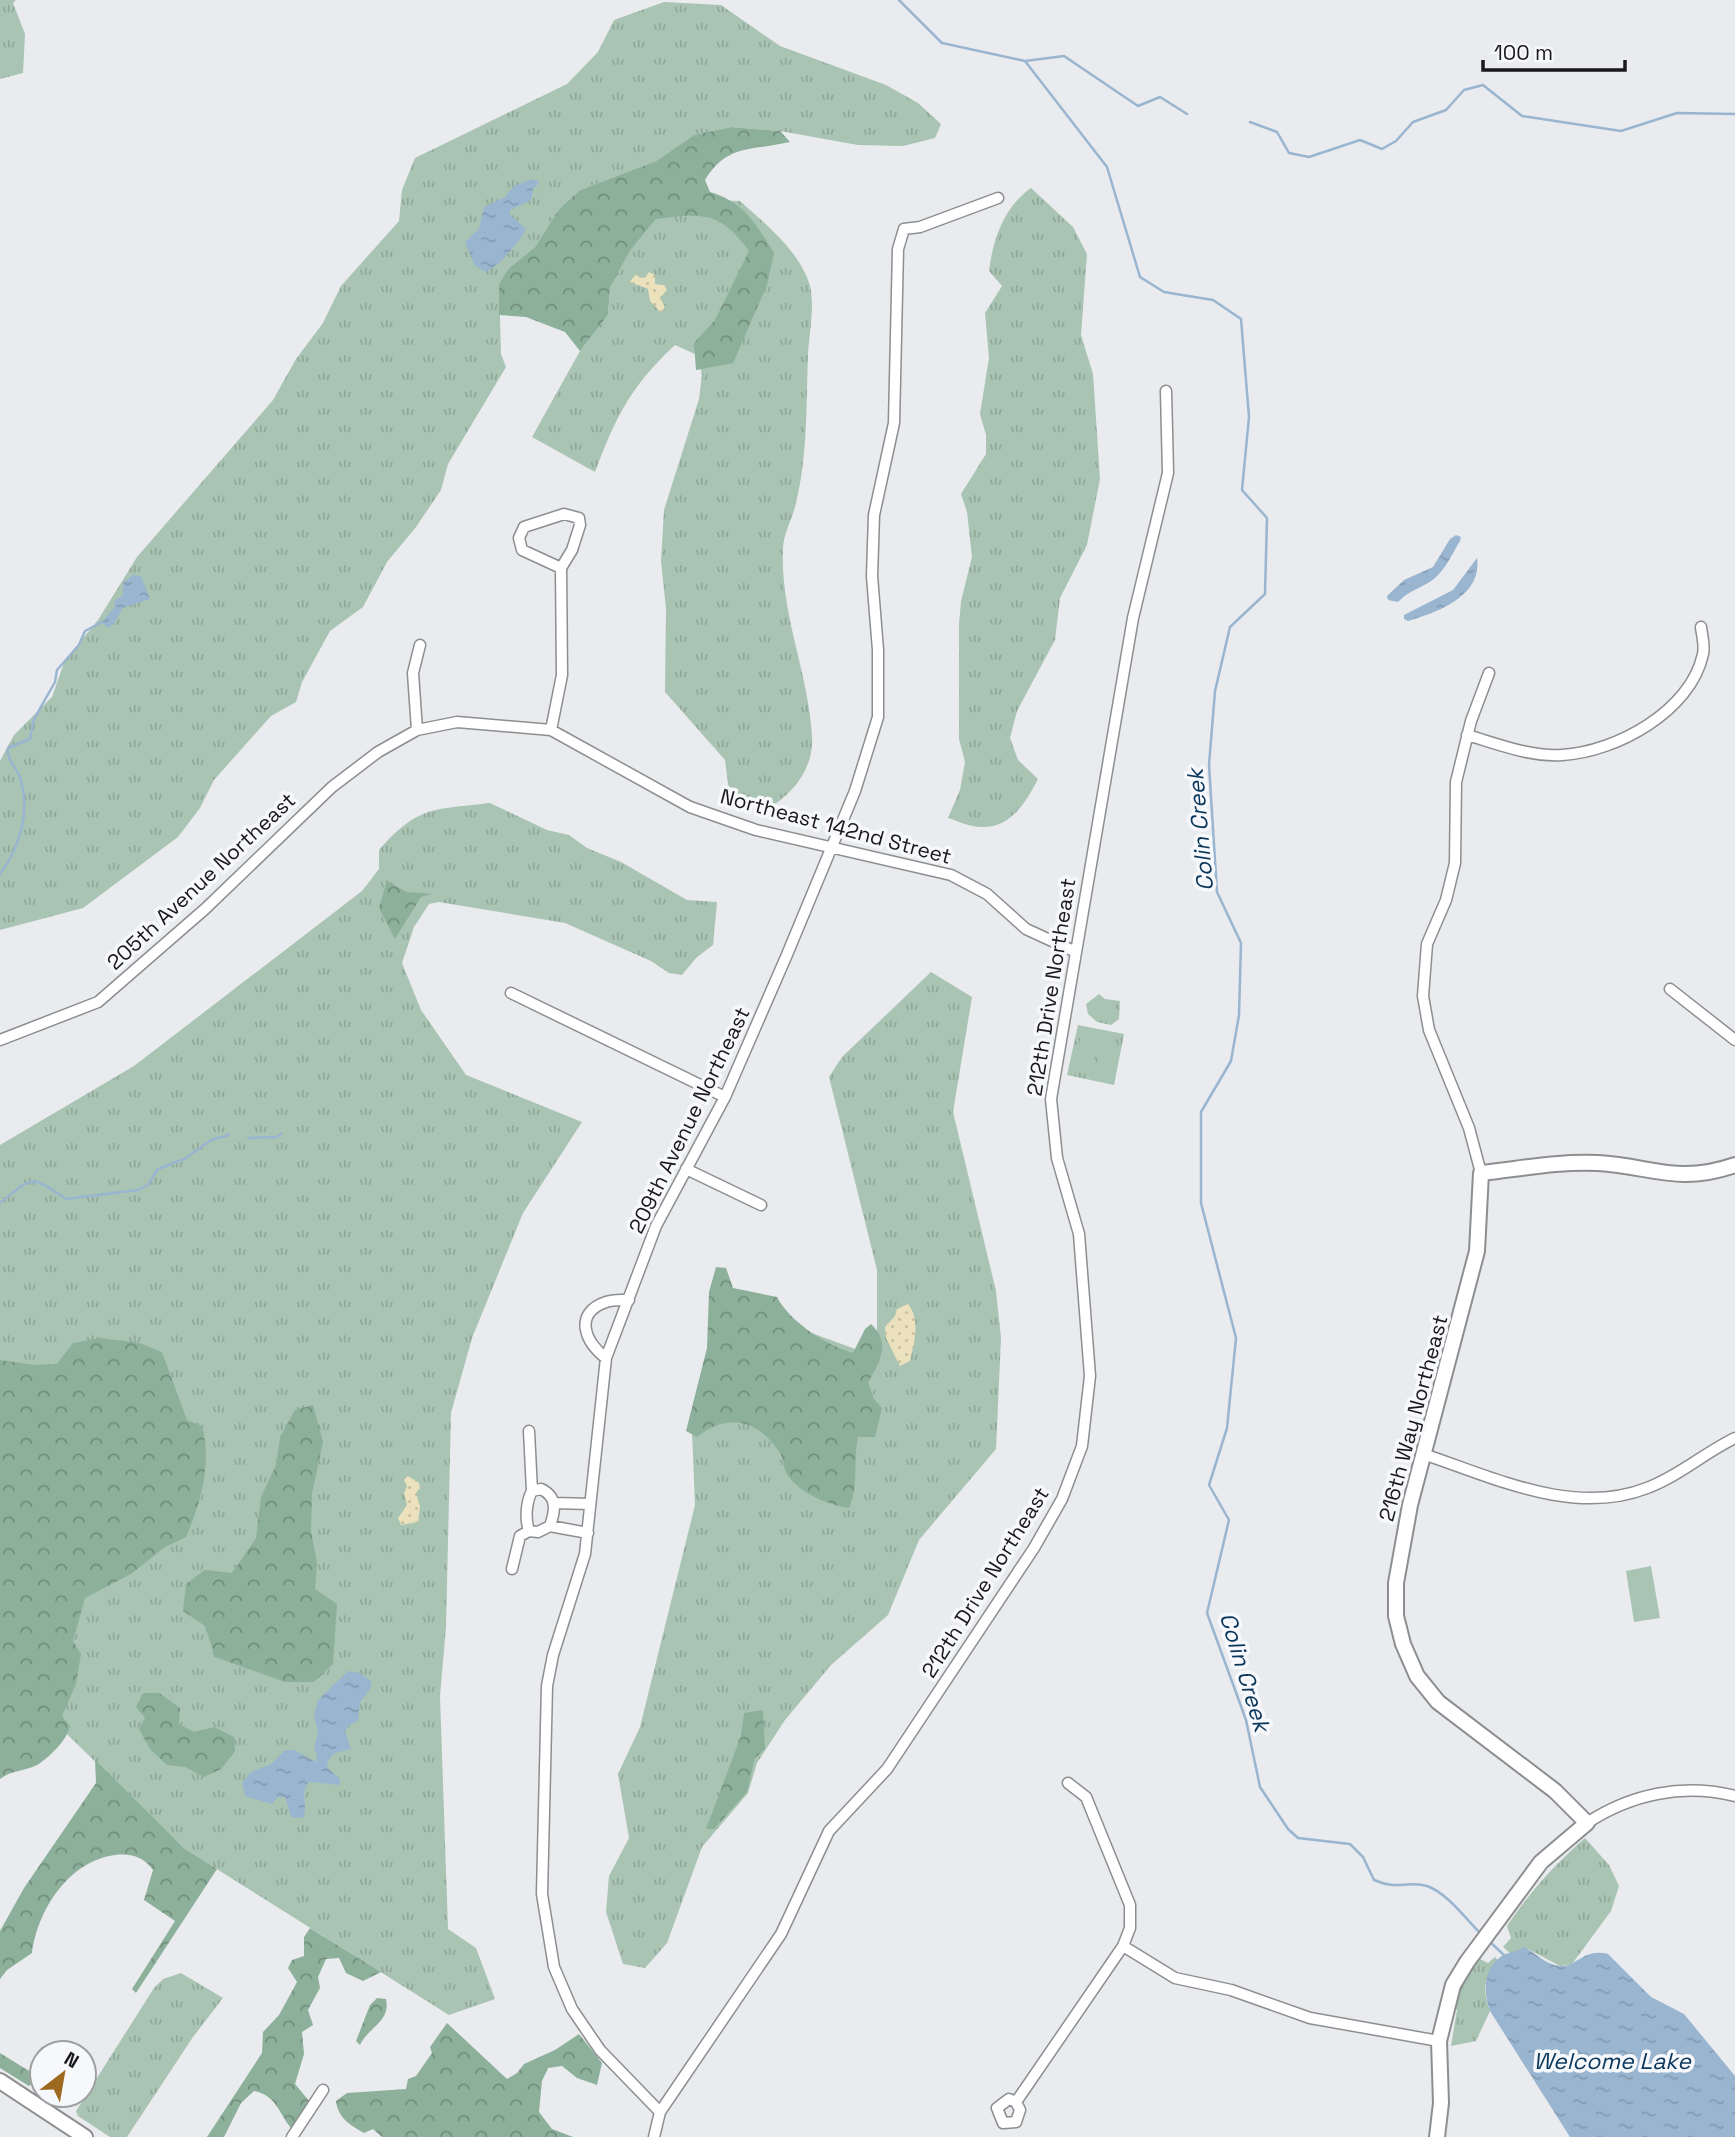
<svg xmlns="http://www.w3.org/2000/svg" width="1735" height="2137" viewBox="0 0 1735 2137" font-family="'Space Grotesk',sans-serif">
<style>
.grass{fill:url(#grass-tufts)}
.forest{fill:url(#forest-crowns)}
.sand{fill:url(#sand-dots)}
.garden{fill:#a9c4b3}
.water{fill:url(#water-ripples)}
.lines{fill:none;stroke-linecap:round;stroke-linejoin:round}
.stream{stroke:#99b5d0;stroke-width:2.5}
.street-casing{stroke:#8c8e90;stroke-width:13}
.secondary-casing{stroke:#8c8e90;stroke-width:18}
.street{stroke:#fff;stroke-width:10}
.secondary{stroke:#fff;stroke-width:14}
.labels{text-anchor:middle;dominant-baseline:central;stroke-width:7;stroke-linejoin:round;paint-order:stroke}
.street-label{font-size:21px;fill:#19191a;stroke:#f7f8fb}
.water-label{font-size:23px;font-style:italic;fill:#09365b;stroke:#f7f8fb}
</style>
<defs>
<pattern id="grass-tufts" width="24" height="20" patternUnits="userSpaceOnUse" patternTransform="scale(1.75)"><rect width="24" height="20" fill="#a9c4b3"/><path d="M3 7l-1-3M5 7V3M7 7l1-3M15 17l-1-3M17 17v-4M19 17l1-3" fill="none" stroke="#91a899"/></pattern>
<pattern id="forest-crowns" width="20" height="18" patternUnits="userSpaceOnUse" patternTransform="scale(1.75)"><rect width="20" height="18" fill="#8db09a"/><path d="M2 6a3 3 0 1 1 6 0M12 15a3 3 0 1 1 6 0" fill="none" stroke="#728e7d"/></pattern>
<pattern id="sand-dots" width="8" height="8" patternUnits="userSpaceOnUse" patternTransform="scale(1.75)"><rect width="8" height="8" fill="#ebe1bc"/><path d="M2 2h.1M6 6h.1" fill="none" stroke="#c9c0a1" stroke-width="1.8" stroke-linecap="round"/></pattern>
<pattern id="water-ripples" width="26" height="14" patternUnits="userSpaceOnUse" patternTransform="scale(1.75)"><rect width="26" height="14" fill="#99b5d0"/><path d="M2 4q2-2 4 0t4 0M15 11q2-2 4 0t4 0" fill="none" stroke="#839bb2"/></pattern>
</defs>
<rect width="100%" height="100%" fill="#e9ebee"/>
<path class="grass" d="M 0,0 L 16,0 L 13,3 L 25,34 L 23,73 L 0,79 Z
M 664,2 L 721,5 L 780,46 L 886,85 L 918,103 L 941,124 L 935,138 L 903,146 L 858,145 L 780,131 L 731,127 L 694,135 L 656,161 L 580,190 L 559,209 L 535,247 L 508,269 L 499,284 L 501,354 L 506,367 L 448,464 L 441,490 L 416,527 L 387,562 L 363,607 L 330,631 L 302,682 L 296,702 L 271,716 L 214,780 L 200,808 L 178,837 L 83,908 L 0,930 L 0,761 L 14,735 L 52,697 L 65,660 L 98,620 L 137,557 L 273,400 L 296,359 L 323,323 L 341,286 L 399,221 L 402,190 L 415,158 L 567,84 L 598,52 L 614,20 Z
M 1031,188 L 1073,227 L 1087,254 L 1081,335 L 1093,374 L 1100,479 L 1087,545 L 1060,598 L 1055,640 L 1017,711 L 1010,738 L 1018,760 L 1038,779 C 1026,802 1011,828 981,827 C 970,827 958,821 948,818 L 960,790 L 965,762 L 959,739 L 959,625 L 961,601 L 972,557 L 967,512 L 961,494 L 986,454 L 986,435 L 980,414 L 989,358 L 985,313 L 1002,286 L 989,271 C 993,239 1004,207 1031,188 Z
M 695,200 L 740,201 C 765,224 800,251 810,286 C 815,307 809,334 808,355 C 806,405 808,454 796,503 C 793,518 783,534 783,549 C 780,614 809,674 812,737 C 814,769 792,795 767,809 L 738,800 L 729,791 L 725,760 L 665,692 L 666,609 L 661,561 L 664,510 L 699,399 L 702,375 L 697,355 L 675,345 C 631,386 616,416 595,472 L 532,437 L 580,351 L 608,315 L 610,288 L 630,251 L 656,219 Z
M 490,803 L 547,830 L 569,835 L 587,848 L 621,862 L 687,900 L 717,902 L 713,945 L 696,958 L 682,975 L 669,973 L 651,961 L 565,923 L 439,902 L 429,904 L 414,927 L 402,963 L 421,1010 L 466,1075 L 582,1122 L 523,1213 L 472,1338 L 451,1413 L 446,1627 L 440,1696 L 448,1929 L 476,1948 L 495,1999 L 449,2015 L 185,1849 L 0,1669 L 0,1145 L 134,1066 L 362,891 L 379,869 L 379,850 C 419,805 433,810 490,803 Z
M 931,972 L 972,997 L 953,1112 L 996,1291 L 1001,1338 L 996,1449 L 919,1540 L 888,1615 L 831,1665 L 785,1720 L 757,1763 L 748,1793 L 702,1847 L 667,1943 L 645,1968 L 623,1964 L 606,1912 L 609,1876 L 629,1838 L 618,1774 L 640,1727 L 695,1505 L 692,1432 L 790,1325 L 877,1357 L 877,1270 L 829,1077 L 842,1057 Z
M 1099,994 L 1105,999 L 1120,1001 L 1119,1019 L 1111,1025 L 1097,1022 L 1088,1014 L 1086,1004 Z
M 1078,1025 L 1124,1034 L 1114,1085 L 1067,1075 Z
M 1585,1838 L 1609,1865 L 1619,1886 L 1611,1911 L 1572,1964 L 1560,1966 L 1528,1949 L 1511,1954 L 1503,1947 L 1511,1938 L 1507,1926 C 1530,1892 1554,1865 1585,1838 Z
M 1495,1957 L 1499,1961 C 1484,1979 1482,1988 1490,2011 L 1476,2041 L 1451,2046 L 1457,2010 L 1454,2008 L 1461,1986 L 1478,1958 L 1488,1963 Z
M 181,1973 L 223,1998 L 193,2037 L 127,2137 L 110,2137 L 78,2116 L 76,2111 L 154,1988 L 163,1979 Z"/>
<path class="forest" d="M 731,127 L 780,131 L 790,142 C 752,151 728,143 705,180 L 710,192 C 744,202 756,224 774,253 L 767,285 L 733,363 L 696,370 L 694,343 L 715,320 L 749,251 C 720,211 703,213 656,219 L 630,251 L 610,288 L 608,315 L 580,351 L 565,332 L 526,317 L 499,315 L 499,284 L 508,269 L 535,247 L 559,209 L 580,190 L 656,161 L 694,135 Z
M 387,881 L 407,892 L 433,894 L 421,897 L 395,939 L 379,908 Z
M 716,1267 L 726,1268 L 733,1288 L 777,1297 C 790,1322 826,1345 853,1353 L 865,1329 L 871,1324 C 892,1344 879,1362 868,1383 L 874,1399 L 882,1408 L 875,1437 L 858,1437 C 853,1462 859,1485 849,1508 C 828,1505 799,1493 787,1474 C 783,1468 784,1459 780,1453 C 759,1420 728,1412 697,1437 L 686,1431 L 707,1348 L 709,1292 Z
M 101,1338 L 139,1343 L 162,1352 L 187,1420 L 202,1426 C 212,1463 201,1503 186,1537 L 165,1547 L 131,1574 L 85,1598 L 73,1641 L 81,1654 L 76,1684 L 62,1716 L 70,1726 C 67,1740 50,1757 37,1765 C 25,1771 12,1770 0,1779 L 0,1360 L 35,1365 L 57,1364 L 73,1343 Z
M 313,1405 L 323,1442 L 312,1493 L 311,1531 L 317,1563 L 315,1589 L 337,1604 L 333,1664 L 314,1682 L 285,1682 L 215,1657 L 205,1626 L 183,1611 L 186,1584 L 205,1570 L 232,1573 L 256,1538 L 261,1497 L 276,1465 L 280,1437 L 295,1410 Z
M 143,1693 L 159,1693 L 180,1708 L 179,1724 L 194,1732 L 214,1727 L 234,1737 L 235,1751 L 221,1769 L 204,1777 L 185,1767 L 167,1765 L 150,1749 L 139,1729 L 145,1718 L 136,1707 Z
M 763,1710 L 765,1749 L 755,1758 L 747,1792 L 714,1829 L 706,1829 L 741,1736 L 744,1713 Z
M 95,1760 L 185,1849 L 217,1869 L 136,1993 L 132,1989 L 175,1921 L 144,1900 L 153,1870 C 144,1857 131,1853 115,1855 C 69,1861 38,1909 32,1953 L 7,1970 L 0,1979 L 0,1931 L 24,1888 L 96,1783 Z
M 310,1928 L 381,1972 L 363,1981 L 346,1973 L 339,1958 L 326,1959 L 318,1977 L 320,1988 L 308,2010 L 313,2025 L 302,2032 L 304,2054 L 295,2084 L 310,2102 L 293,2130 C 278,2114 278,2096 254,2091 L 241,2103 L 224,2137 L 207,2137 L 262,2053 L 263,2032 L 279,2015 L 297,1982 L 288,1968 L 292,1960 L 304,1956 L 304,1937 Z
M 377,1998 L 386,1999 C 391,2022 368,2027 360,2045 L 356,2041 L 370,2005 Z
M 447,2023 L 507,2079 L 517,2073 L 524,2064 L 555,2050 L 579,2034 L 602,2063 L 597,2085 L 577,2078 L 562,2066 L 548,2068 L 542,2081 L 539,2112 L 552,2129 L 573,2137 L 382,2137 L 373,2129 L 364,2133 C 350,2125 338,2118 336,2101 L 347,2093 L 406,2089 L 408,2079 L 416,2076 L 432,2053 L 430,2047 Z
M 0,2053 L 34,2074 L 34,2082 L 29,2086 L 0,2068 Z"/>
<path class="sand" d="M 649,272 L 655,275 L 655,284 L 664,285 L 667,290 L 660,298 L 665,307 L 661,313 L 650,301 L 648,289 L 630,282 L 635,275 L 645,278 Z
M 908,1304 C 921,1320 914,1343 910,1361 L 900,1366 L 886,1338 L 885,1327 L 895,1316 L 897,1309 Z
M 408,1476 L 419,1483 L 420,1488 L 416,1493 L 420,1507 L 418,1522 L 401,1525 L 398,1518 L 407,1505 L 404,1493 L 407,1486 L 404,1480 Z"/>
<path class="garden" d="M 1081,1035 L 1097,1038 L 1090,1071 L 1074,1068 Z
M 1102,1039 L 1117,1043 L 1110,1076 L 1095,1073 Z
M 1651,1566 L 1660,1618 L 1634,1622 L 1626,1571 Z"/>
<path class="water" d="M 532,179 L 540,182 L 533,189 L 531,200 L 510,210 L 510,215 L 526,229 C 518,244 501,264 486,272 L 475,266 L 465,242 L 479,229 L 484,207 L 505,197 L 514,186 Z
M 1456,535 L 1461,537 L 1460,541 C 1452,554 1447,567 1435,578 C 1423,588 1409,590 1398,602 L 1388,600 L 1387,596 L 1404,580 L 1433,567 L 1450,539 Z
M 1477,558 C 1483,596 1436,613 1408,621 L 1404,619 L 1404,615 L 1453,590 Z
M 133,575 L 141,576 L 150,599 L 123,608 L 114,624 L 108,628 L 102,622 L 114,608 L 115,600 L 123,596 L 123,583 Z
M 348,1671 L 360,1673 L 371,1681 L 371,1688 L 360,1702 L 358,1721 L 349,1725 L 345,1732 L 351,1749 C 338,1753 330,1751 327,1767 L 340,1779 L 340,1785 L 309,1782 C 299,1793 309,1806 303,1818 L 291,1817 L 285,1797 L 278,1797 L 272,1804 L 245,1796 L 242,1783 L 251,1772 L 271,1764 L 285,1750 L 294,1750 L 316,1762 L 317,1754 L 314,1749 L 318,1732 L 314,1715 L 318,1700 Z
M 1524,1947 C 1536,1953 1546,1965 1560,1966 C 1576,1968 1583,1948 1608,1954 L 1651,1997 L 1684,2014 L 1735,2076 L 1735,2137 L 1570,2137 L 1490,2011 C 1483,1991 1483,1969 1503,1955 C 1509,1952 1517,1952 1524,1947 Z"/>
<g class="lines">
<path class="stream" d="M 899,0 L 942,43 L 1025,61 L 1064,56 L 1138,106 L 1160,97 L 1187,114
M 1025,61 L 1107,167 L 1140,277 L 1164,292 L 1213,300 L 1241,319 L 1249,417 L 1242,490 L 1267,518 L 1265,594 L 1230,627 L 1215,691 L 1209,765 L 1217,892 L 1241,943 L 1239,1015 L 1231,1061 L 1201,1112 L 1201,1203 L 1236,1338 L 1227,1428 L 1209,1485 L 1229,1520 L 1207,1613 L 1246,1720 L 1260,1787 L 1288,1829 L 1298,1838 L 1350,1844 L 1363,1857 L 1374,1880 C 1399,1891 1410,1880 1427,1886 C 1447,1893 1465,1918 1480,1933
M 1250,122 L 1277,132 L 1289,153 L 1309,157 L 1360,140 L 1382,149 L 1396,141 L 1413,122 L 1446,110 L 1464,90 L 1483,85 L 1522,116 L 1621,131 L 1677,113 L 1735,114
M 0,874 C 20,847 31,811 20,778 C 17,768 6,759 8,748 L 30,739 L 34,719 L 55,682 L 57,670 L 79,645 L 85,631 L 102,622
M 249,1138 L 277,1137 L 282,1133
M 0,1203 C 33,1177 28,1173 66,1199 L 138,1190 L 148,1185 L 158,1169 L 186,1158 L 211,1140 L 229,1135
M 1488,1940 L 1506,1957"/>
<defs>
<path id="street" d="M 417,730 L 413,673 L 420,645
M 551,730 L 562,675 L 561,568 L 572,550 L 580,525 L 579,518 L 564,514 L 524,527 L 519,538 L 522,550 L 561,568
M 1467,735 C 1498,744 1530,757 1562,755 C 1616,752 1691,711 1703,654 C 1705,646 1702,636 1701,627
M 1670,989 L 1735,1040
M 511,993 L 725,1097
M 0,1040 L 98,1002 L 205,909 L 332,787 L 378,752 L 417,730 L 457,722 L 551,730 L 690,807 L 756,830 L 951,875 L 987,894 L 1026,929 L 1076,952
M 686,1169 L 761,1205
M 1481,1173 L 1469,1128 L 1429,1030 L 1423,996 L 1427,944 L 1446,900 L 1455,863 L 1456,782 L 1471,721 L 1489,673
M 606,1358 C 585,1343 573,1313 606,1302 C 613,1299 622,1300 629,1300
M 529,1431 L 532,1491
M 1423,1454 C 1493,1477 1573,1517 1647,1488 C 1679,1476 1704,1453 1735,1438
M 541,1489 C 558,1497 555,1511 550,1526 L 538,1532 L 529,1531 C 525,1519 526,1502 532,1491 Z
M 555,1503 L 590,1504
M 550,1526 L 588,1533
M 512,1569 L 520,1536 L 529,1531
M 1587,1823 C 1631,1794 1683,1783 1735,1796
M 1123,1946 L 1175,1978 L 1231,1990 L 1310,2018 L 1439,2041
M 1016,2102 L 1020,2110 L 1016,2122 L 1003,2123 L 997,2108 L 1009,2099 L 1016,2102 L 1123,1946 L 1130,1928 L 1130,1905 L 1086,1797 L 1068,1783
M 660,2112 L 600,2050 L 572,2009 L 554,1967 L 542,1894 L 547,1686 L 553,1655 L 585,1554 L 606,1358 L 656,1226 L 725,1097 L 786,957 L 855,791 L 878,717 L 878,650 L 872,576 L 874,515 L 894,423 L 898,249 L 904,229 L 920,227 L 998,198
M 292,2137 L 323,2090
M 654,2137 L 660,2112 L 781,1934 L 829,1831 L 887,1769 L 1034,1548 L 1062,1499 L 1082,1446 L 1090,1376 L 1079,1234 L 1057,1158 L 1051,1099 L 1133,618 L 1168,473 L 1166,391"/>
<path id="secondary" d="M 0,2081 L 85,2137
M 1437,2137 L 1441,2103 L 1439,2041 L 1453,1985 L 1467,1962 L 1541,1862 L 1587,1823 L 1555,1791 L 1438,1702 L 1417,1676 L 1403,1644 L 1396,1616 L 1396,1583 L 1410,1505 L 1477,1251 L 1481,1173 C 1519,1169 1559,1161 1598,1163 C 1652,1166 1677,1185 1735,1165"/>
</defs>
<use href="#street" class="street-casing"/>
<use href="#secondary" class="secondary-casing"/>
<use href="#street" class="street"/>
<use href="#secondary" class="secondary"/>
</g>
<g class="labels">
<g class="street-label">
<text transform="translate(836 826) rotate(15)">Northeast 142nd Street</text>
<text transform="translate(201 881) rotate(-43)">205th Avenue Northeast</text>
<text transform="translate(1051 987) rotate(-81)">212th Drive Northeast</text>
<text transform="translate(689 1120) rotate(-64)">209th Avenue Northeast</text>
<text transform="translate(1413 1418) rotate(-75)">216th Way Northeast</text>
<text transform="translate(985 1582) rotate(-58)">212th Drive Northeast</text>
</g>
<g class="water-label">
<text transform="translate(1200 830) rotate(-95)">Colin Creek</text>
<text transform="translate(1245 1672) rotate(73)">Colin Creek</text>
<text x="1612" y="2061">Welcome Lake</text>
</g>
</g>
<g transform="translate(63 2074) rotate(31)"><circle r="33" fill="#f7f8fb" stroke="#9e9fa1" stroke-width="2"/>
<path d="M0-5L12 26L0 18L-12 26Z" fill="#9d6920"/>
<text y="-10" font-size="19" font-weight="bold" text-anchor="middle" fill="#19191a">N</text>
</g>
<path d="M1483 60v10h142v-10" fill="none" stroke="#19191a" stroke-width="3.5"/>
<text x="1494" y="60" font-size="21" fill="#19191a" stroke="#f7f8fb" stroke-width="5" paint-order="stroke">100 m</text>
</svg>
